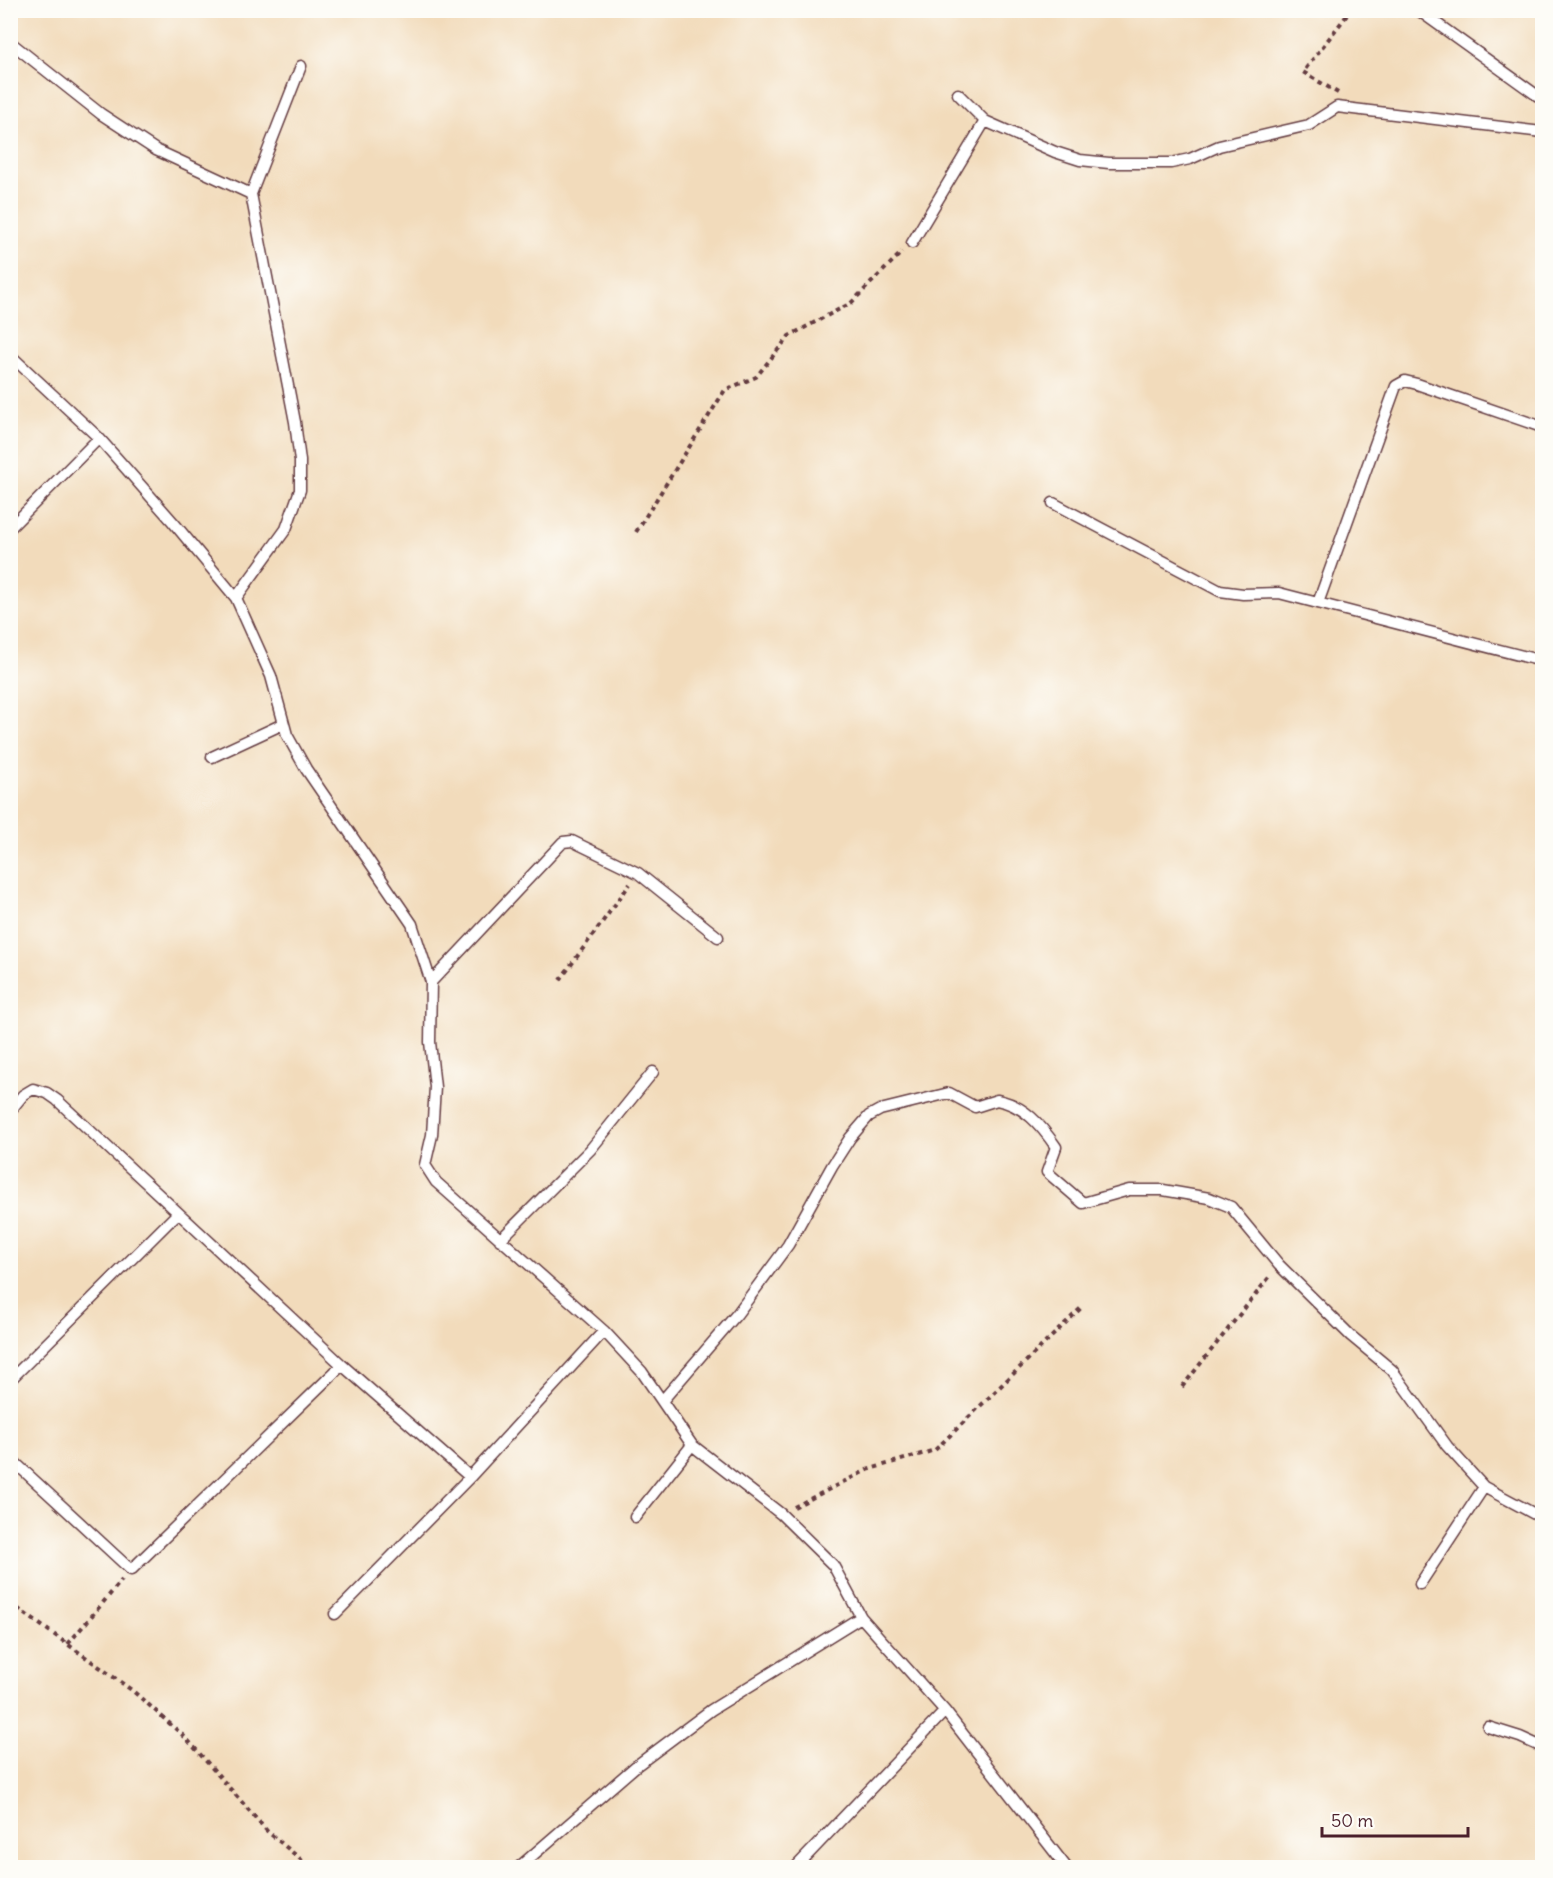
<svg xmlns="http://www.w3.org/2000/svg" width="1553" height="1878" viewBox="0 0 1553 1878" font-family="Delius,sans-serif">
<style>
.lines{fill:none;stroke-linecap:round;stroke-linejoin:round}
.service-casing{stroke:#633b41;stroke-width:13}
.path{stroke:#633b41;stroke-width:4;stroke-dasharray:4.5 4.5;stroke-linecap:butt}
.service{stroke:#fff;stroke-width:10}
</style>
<rect width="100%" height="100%" fill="#fdfcf7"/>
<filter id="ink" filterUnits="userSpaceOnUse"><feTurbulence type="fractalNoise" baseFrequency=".0167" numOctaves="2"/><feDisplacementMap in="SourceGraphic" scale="12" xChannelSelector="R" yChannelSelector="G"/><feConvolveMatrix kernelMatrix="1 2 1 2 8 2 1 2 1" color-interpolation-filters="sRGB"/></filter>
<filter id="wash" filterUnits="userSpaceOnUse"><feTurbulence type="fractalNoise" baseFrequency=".008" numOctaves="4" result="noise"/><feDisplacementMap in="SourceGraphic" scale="24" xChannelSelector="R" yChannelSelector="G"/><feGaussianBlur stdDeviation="1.35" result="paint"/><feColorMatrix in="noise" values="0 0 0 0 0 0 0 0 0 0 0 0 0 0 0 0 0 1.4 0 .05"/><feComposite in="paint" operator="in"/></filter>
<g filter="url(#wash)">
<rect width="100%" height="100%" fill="#f2dbbb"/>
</g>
<g filter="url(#ink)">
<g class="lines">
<defs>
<path id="service" d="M 1418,10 L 1542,99
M 10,42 L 101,114 L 156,150 L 251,194
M 958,94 L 985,121 L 1055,152 L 1080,160 L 1109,163 L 1171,163 L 1190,159 L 1219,146 L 1309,125 L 1337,107 L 1542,132
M 912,243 L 985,121
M 10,355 L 99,438 L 173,522 L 236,598 L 271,676 L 287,735 L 306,769 L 412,924 L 431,982 L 430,1042 L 435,1087 L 432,1135 L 425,1165 L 436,1182 L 604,1331 L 642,1372 L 692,1445 L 781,1514 L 833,1565 L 861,1617 L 945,1711 L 1067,1868
M 1053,503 L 1220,591 L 1243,594 L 1279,593 L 1542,661
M 10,528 L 99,438
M 236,598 L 286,529 L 300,490 L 300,461 L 295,422 L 251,194 L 301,66
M 1318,603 L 1396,386 L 1405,381 L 1417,384 L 1542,427
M 212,757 L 283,724
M 431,982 L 563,842 L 572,841 L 638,873 L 718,937
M 10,1111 L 23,1095 L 33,1089 L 47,1093 L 57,1100 L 342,1365 L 470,1477
M 500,1240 L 590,1150 L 653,1072
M 10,1380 L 178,1213
M 662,1401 L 737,1314 L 788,1245 L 832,1166 L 850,1138 L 869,1116 L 880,1110 L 949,1093 L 975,1107 L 997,1100 C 1024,1105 1041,1125 1056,1147 L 1047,1172 L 1083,1203 L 1129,1190 L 1163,1190 L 1209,1198 L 1231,1207 L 1279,1265 L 1351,1336 L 1392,1370 L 1447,1446 L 1484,1487 L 1542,1518
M 10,1458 L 131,1570 L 342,1365
M 635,1517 L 692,1445
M 1420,1584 L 1484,1487
M 335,1614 L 470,1477 L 604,1331
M 1488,1727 L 1520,1737 L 1542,1747
M 518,1868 L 636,1766 L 711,1710 L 861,1617
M 795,1868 L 945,1711"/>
</defs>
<use href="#service" class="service-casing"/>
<path class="path" d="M 1338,93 L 1303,72 L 1351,10
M 636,532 L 725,390 L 756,377 L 789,336 L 851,303 L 902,252
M 560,980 L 630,884
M 1182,1387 L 1271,1275
M 794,1507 L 867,1470 L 935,1450 L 1083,1306
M 10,1603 L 133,1691 L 186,1738 L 267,1831 L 311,1868
M 68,1644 L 122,1580"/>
<use href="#service" class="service"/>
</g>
</g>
<rect width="1553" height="1878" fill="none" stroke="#fdfcf7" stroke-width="36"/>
<path d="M1322 1827v9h146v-9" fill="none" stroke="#4a1f2b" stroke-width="3"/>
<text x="1331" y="1827" font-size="18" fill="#4a1f2b" stroke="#fdfcf7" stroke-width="4.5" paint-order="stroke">50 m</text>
</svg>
